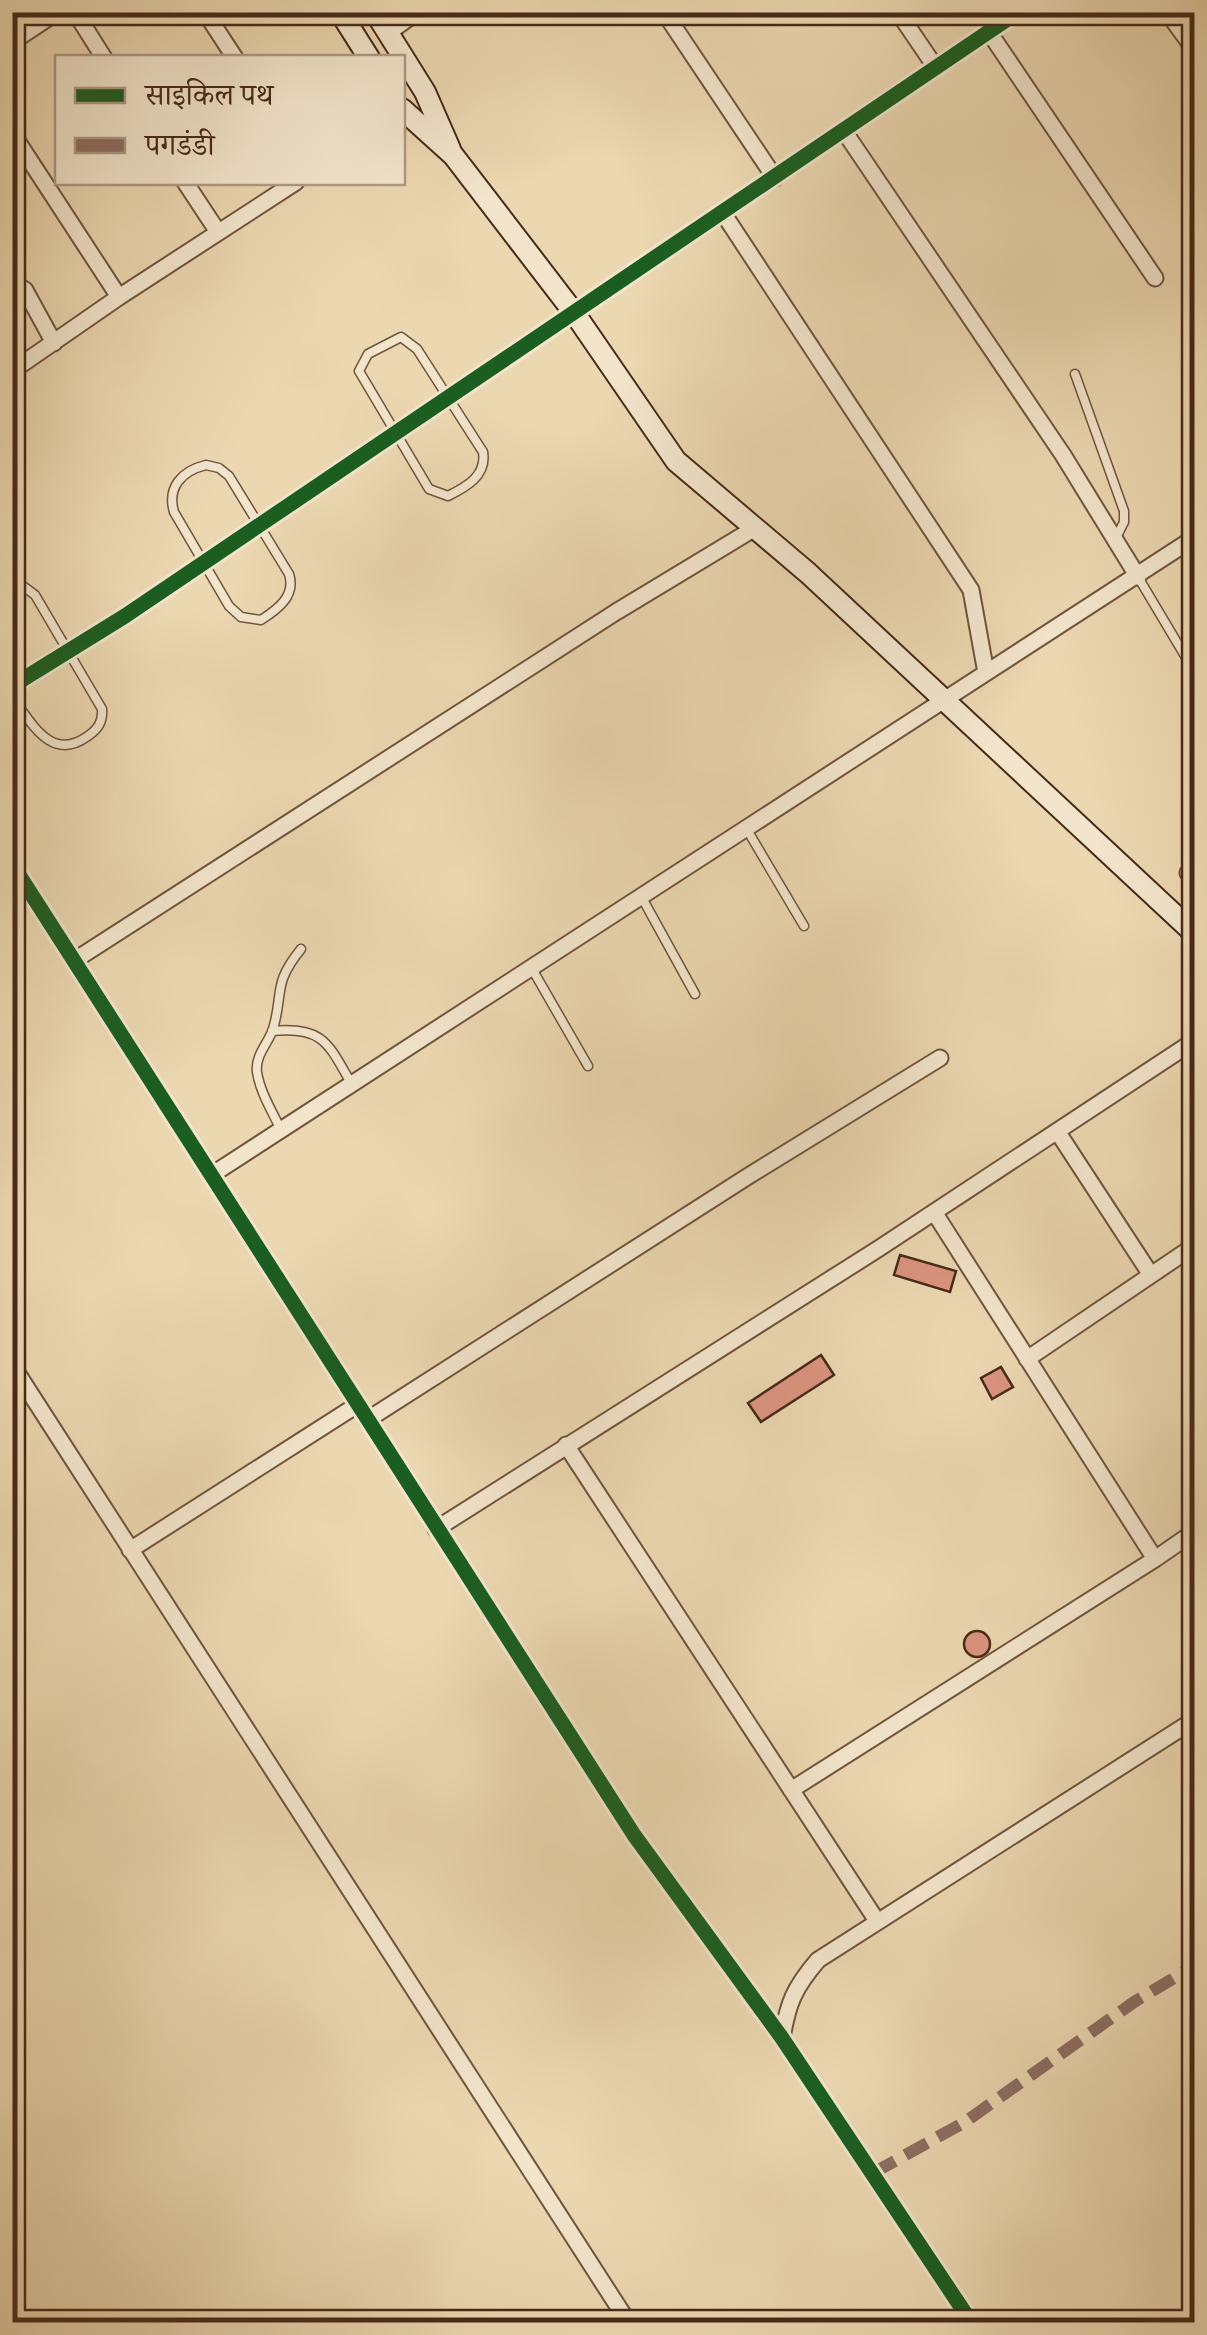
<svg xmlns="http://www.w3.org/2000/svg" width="1207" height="2335" viewBox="0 0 1207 2335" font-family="'IM FELL Great Primer','Noto Serif Devanagari',serif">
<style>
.building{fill:#dc947f;stroke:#472a17;stroke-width:2.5}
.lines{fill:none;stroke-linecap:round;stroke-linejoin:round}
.service-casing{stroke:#70553d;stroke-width:11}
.minor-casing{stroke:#70553d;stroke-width:19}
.secondary-casing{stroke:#472a17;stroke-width:24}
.service{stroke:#f2e5cc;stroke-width:8}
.minor{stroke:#f2e5cc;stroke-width:15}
.secondary{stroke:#f2e5cc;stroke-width:20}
.quiet{stroke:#8d6e63;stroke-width:12;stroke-dasharray:25 12;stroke-linecap:butt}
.cycleway-casing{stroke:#f2e5cc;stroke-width:21}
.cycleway{stroke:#1b5e20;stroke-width:15}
</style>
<rect width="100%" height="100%" fill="#ebd7b0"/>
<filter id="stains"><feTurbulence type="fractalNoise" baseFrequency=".002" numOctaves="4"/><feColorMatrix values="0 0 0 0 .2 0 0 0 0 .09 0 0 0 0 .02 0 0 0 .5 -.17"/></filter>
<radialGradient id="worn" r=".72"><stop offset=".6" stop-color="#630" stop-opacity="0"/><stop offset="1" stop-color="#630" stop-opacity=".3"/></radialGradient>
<path class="building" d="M 900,1255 L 956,1271 L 950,1292 L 894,1275 Z
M 821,1355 L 834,1375 L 761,1422 L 748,1403 Z
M 1001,1367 L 1013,1387 L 992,1399 L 981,1378 Z
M964 1644a13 13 0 1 1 26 0a13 13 0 1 1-26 0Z"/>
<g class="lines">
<defs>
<path id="service" d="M 401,337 L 417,349 L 483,452 C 487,476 466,487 448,496 L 429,489 L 359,371 L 368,354 Z
M 1075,374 L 1124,511 L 1124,522 L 1115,540
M 206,465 L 219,468 L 229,476 L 289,574 C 296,596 278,609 261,620 L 241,617 L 229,606 L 174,512 C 167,488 181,471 206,465 Z
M 1138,577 L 1194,671
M 12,578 L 35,595 L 102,709 C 103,722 98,729 88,736 C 51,763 32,723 12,697
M 746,828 L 804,926
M 641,896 L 695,994
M 531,967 L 588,1066
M 272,1031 C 323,1026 328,1043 351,1083
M 281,1130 C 272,1111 260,1092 257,1072 C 255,1055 268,1044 273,1029 C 284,992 272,985 301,949"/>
<path id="minor" d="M 75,12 L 104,58
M 205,12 L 235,58
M 664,12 L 775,178
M 898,12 L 936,68
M 1167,12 L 1194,49
M 989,32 L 1155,278
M 388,33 L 417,12
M 12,42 L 57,12
M 844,131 L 1063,455 L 1138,577
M 12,133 L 119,297
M 185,182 L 218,232
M 723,213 L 971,590 L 986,673
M 12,282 L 25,290 L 54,343
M 12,371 L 119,297 L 296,182
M 12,686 L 125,616 L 1018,12
M 12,864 L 634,1835 L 782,2038 L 971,2322
M 1188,873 L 1194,869
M 75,960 L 616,612 L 755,528
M 1057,1131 L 1151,1275
M 213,1174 L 1194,538
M 1027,1359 L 1194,1246
M 12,1365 L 628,2322
M 367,1420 L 750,1175 L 940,1058
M 566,1445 L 877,1921
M 436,1529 L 878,1249 L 1194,1041
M 130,1550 L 357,1405
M 1155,1559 L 1194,1532
M 791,1790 L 1155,1559 L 934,1212
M 782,2038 C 788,2003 794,1988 818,1960 L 1194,1720
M 1186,2322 L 1194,2317"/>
<path id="secondary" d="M 340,12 L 369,58
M 375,12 L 425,92 L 450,149
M 402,109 L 453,155 L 575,314 L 676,461 L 808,573 L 1194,933"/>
</defs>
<use href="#service" class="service-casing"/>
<use href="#minor" class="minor-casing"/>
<use href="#secondary" class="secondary-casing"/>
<use href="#service" class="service"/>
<use href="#minor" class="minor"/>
<use href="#secondary" class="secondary"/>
<path class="quiet" d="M 873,2173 L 965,2122 L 1134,2002 L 1194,1966"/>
<defs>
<path id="cycleway" d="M 12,686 L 125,616 L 1018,12
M 12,864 L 634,1835 L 782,2038 L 971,2322"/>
</defs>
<use href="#cycleway" class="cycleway-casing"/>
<use href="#cycleway" class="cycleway"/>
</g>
<rect width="1207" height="2335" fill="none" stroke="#ebd7b0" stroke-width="50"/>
<rect x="15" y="15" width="1177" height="2305" fill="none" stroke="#472a17" stroke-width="5"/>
<rect x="25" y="25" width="1157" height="2285" fill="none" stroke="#472a17" stroke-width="2.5"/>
<rect x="55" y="55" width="350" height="130" fill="#f2e5cc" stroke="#ae9a84" stroke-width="2.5"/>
<rect x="75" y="88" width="50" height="15" fill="#1b5e20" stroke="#ae9a84" stroke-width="2.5"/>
<text x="145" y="105" font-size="30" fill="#472a17">साइकिल पथ</text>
<rect x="75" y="138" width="50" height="15" fill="#8d6e63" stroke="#ae9a84" stroke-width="2.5"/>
<text x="145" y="155" font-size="30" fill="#472a17">पगडंडी</text>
<rect width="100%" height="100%" filter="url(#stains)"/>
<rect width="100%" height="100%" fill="url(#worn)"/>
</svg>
